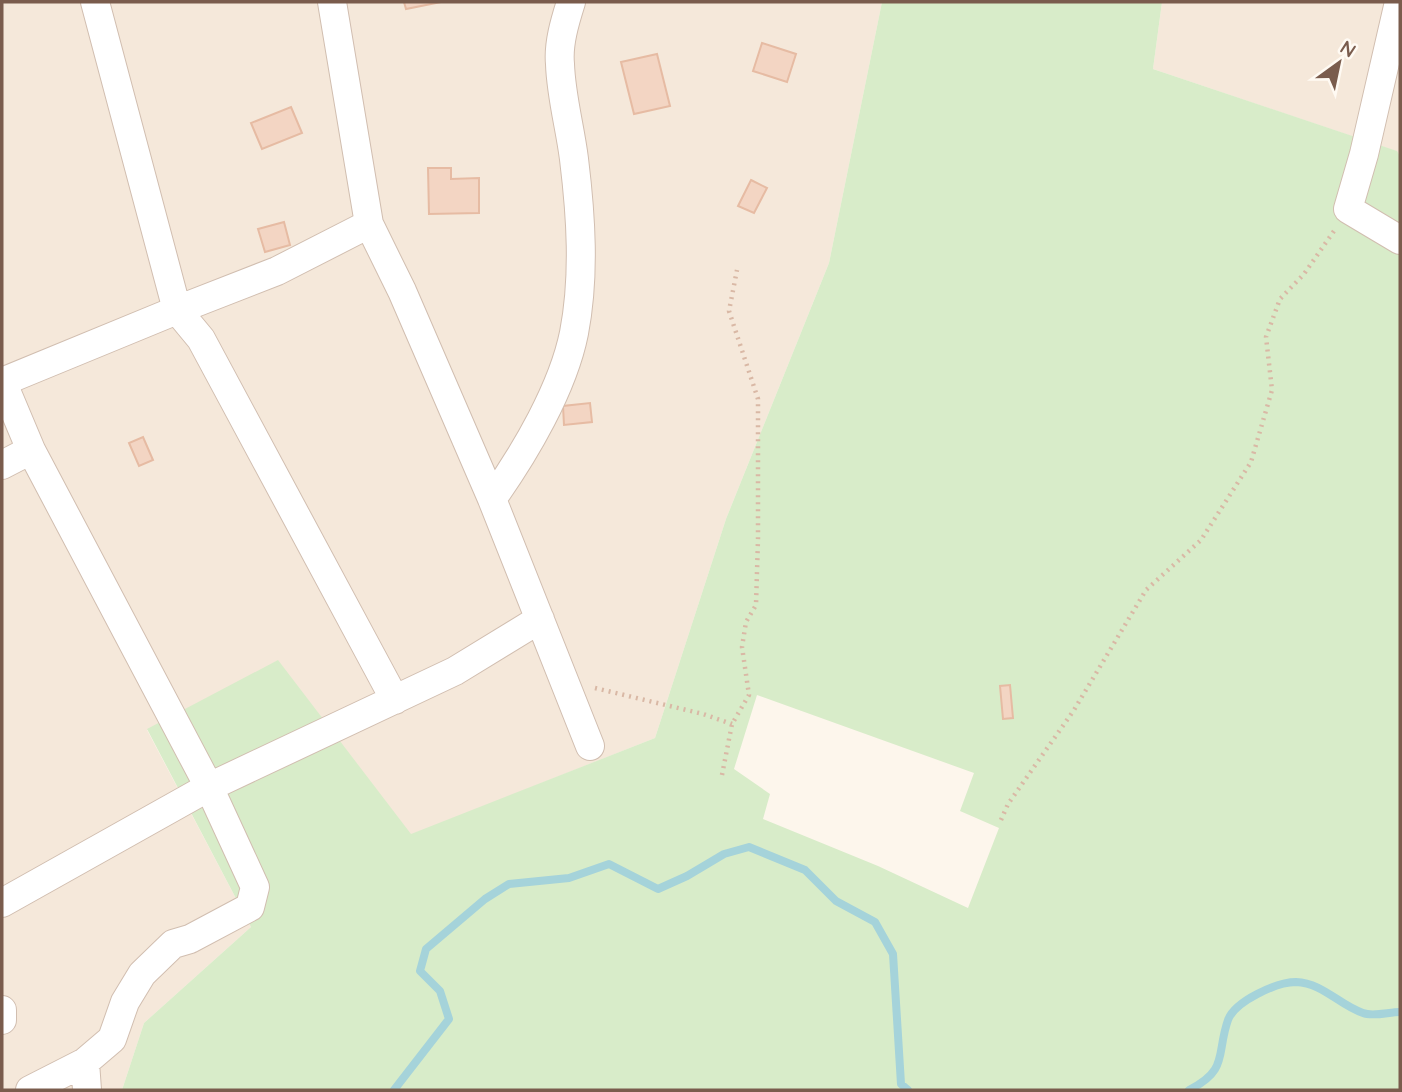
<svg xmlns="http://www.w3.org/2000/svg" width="1402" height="1092" viewBox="0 0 1402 1092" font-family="Quicksand,sans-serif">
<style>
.residential{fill:#f5e8da}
.green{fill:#d8ecc9;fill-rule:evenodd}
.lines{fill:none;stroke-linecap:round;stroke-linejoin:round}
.stream{stroke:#a5d3da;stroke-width:8}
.building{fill:#f3d5c3;stroke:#e6bba3;stroke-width:2}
.street-casing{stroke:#d1beb0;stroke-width:30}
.path{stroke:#d9b8a5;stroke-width:4.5;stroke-dasharray:2 5;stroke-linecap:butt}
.street{stroke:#fff;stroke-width:28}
</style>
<rect width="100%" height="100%" fill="#fdf6ec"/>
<path class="residential" d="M 2,2 L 882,2 L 829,263 L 726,519 L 655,738 L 411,835 L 278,661 L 147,730 L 251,927 L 144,1023 L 122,1090 L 2,1090 Z
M 1162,2 L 1400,2 L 1400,156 L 1396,151 L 1153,69 Z"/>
<path class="green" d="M 882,2 L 1162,2 L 1153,69 L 1397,151 L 1400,156 L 1400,1090 L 122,1090 L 144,1023 L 251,927 L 147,729 L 278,660 L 411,834 L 655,738 L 726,519 L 829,263 ZM 757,695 L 974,773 L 960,811 L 999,828 L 968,908 L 878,866 L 763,819 L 770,794 L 734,769 Z"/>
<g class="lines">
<path class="stream" d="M 394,1090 L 449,1019 L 440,991 L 420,971 L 426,949 L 485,899 L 509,884 L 569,878 L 609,864 L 658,889 L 687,876 L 724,854 L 749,847 L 805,870 L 836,901 L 875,922 L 893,954 L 901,1084 L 908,1090
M 1189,1090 C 1229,1070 1216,1054 1228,1020 C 1235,1001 1277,982 1296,982 C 1323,983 1339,1005 1363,1013 C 1373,1017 1389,1012 1400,1012"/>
</g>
<path class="building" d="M 404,2 L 441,2 L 406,9 Z
M 762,43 L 796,54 L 787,82 L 753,71 Z
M 657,54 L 670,106 L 634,114 L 621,62 Z
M 291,107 L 302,133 L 262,149 L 251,123 Z
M 428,168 L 451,168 L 451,179 L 479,178 L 479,213 L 429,214 Z
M 751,180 L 767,188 L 754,213 L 738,206 Z
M 284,222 L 290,245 L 265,252 L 258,229 Z
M 590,403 L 592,422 L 564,425 L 563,406 Z
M 143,437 L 153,460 L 139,466 L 129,443 Z
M 1010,685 L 1013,718 L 1003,719 L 1000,686 Z"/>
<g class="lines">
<defs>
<path id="street" d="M 95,2 L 177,310 L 201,339 L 395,700
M 332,2 L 369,224 L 402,291 L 492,499 L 590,746
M 1399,2 L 1364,154 L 1348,209 L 1400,240
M 2,381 L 31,450 L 209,787 L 255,887 L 250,907 L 190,939 L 173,944 L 142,974 L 125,1002 L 112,1039 L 85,1062 L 87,1090
M 2,382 L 177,310 L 277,271 L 369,224
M 2,465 L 31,450
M 492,499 C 525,453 563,388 574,333 C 585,276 581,216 574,159 C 570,127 561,96 560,64 C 558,44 565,21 571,2
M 2,903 L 209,787 L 455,671 L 540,619
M 2,1010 L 2,1020
M 30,1090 L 85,1062"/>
</defs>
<use href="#street" class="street-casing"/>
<path class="path" d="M 595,688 L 703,714 L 732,724
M 722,775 L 732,724 L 749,695 L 742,647 L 746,622 L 756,605 L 758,539 L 758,399 L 729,311 L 737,270
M 1001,820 L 1008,804 L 1074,710 L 1146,590 L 1201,540 L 1251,462 L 1272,390 L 1266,337 L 1280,299 L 1304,274 L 1334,231"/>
<use href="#street" class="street"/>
</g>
<rect width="1402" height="1092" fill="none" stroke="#7a5c4d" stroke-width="7"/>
<g transform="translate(1339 63) rotate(33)" stroke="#fffaf3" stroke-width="5" paint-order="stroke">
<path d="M0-5L12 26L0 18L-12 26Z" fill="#7a5c4d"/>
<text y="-10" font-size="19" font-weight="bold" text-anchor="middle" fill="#7a5c4d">N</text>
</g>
</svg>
